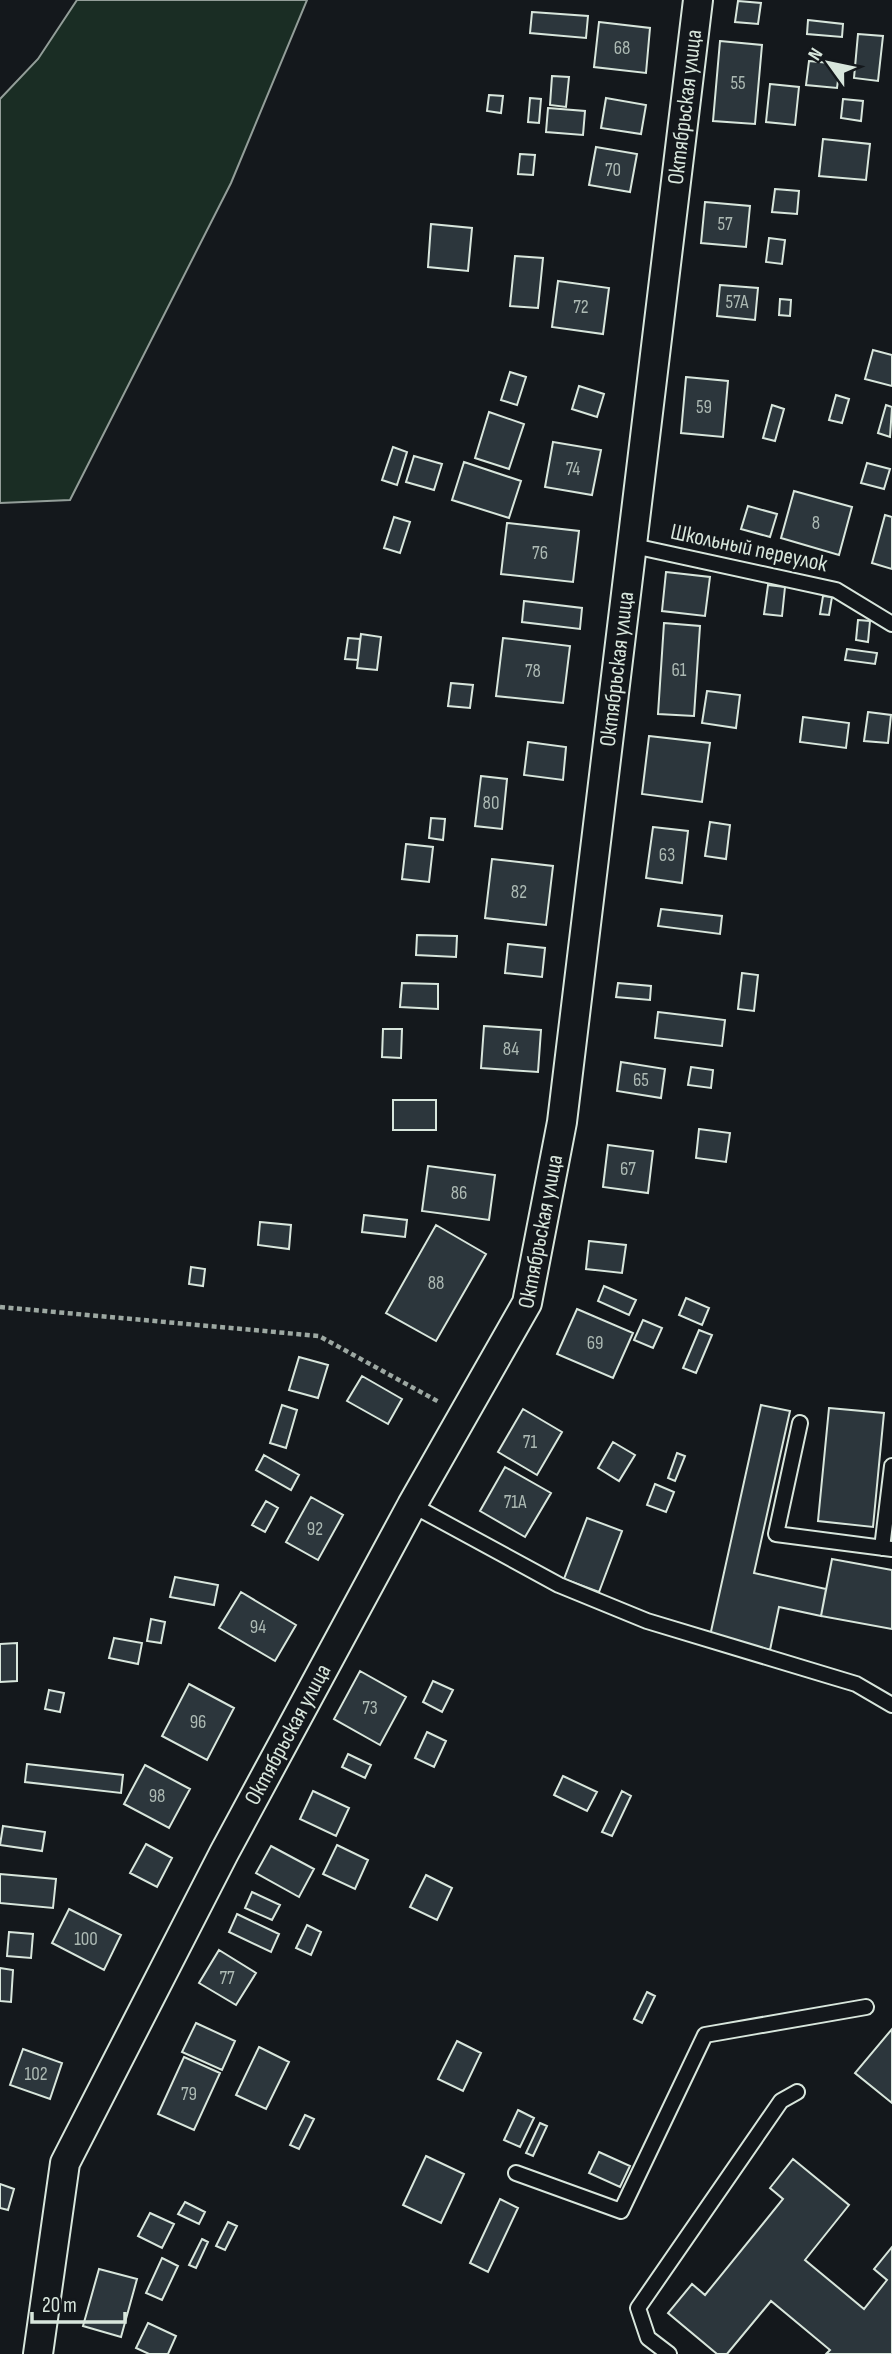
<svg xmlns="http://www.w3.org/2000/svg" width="892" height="2354" viewBox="0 0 892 2354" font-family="'Sofia Sans Condensed',sans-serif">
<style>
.green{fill:#1a2d24;stroke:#939e99;stroke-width:2}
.building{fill:#2c363c;stroke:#d8e6dc;stroke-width:2}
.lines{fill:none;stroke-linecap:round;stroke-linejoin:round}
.service-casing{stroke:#d8e6dc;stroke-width:18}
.minor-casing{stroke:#d8e6dc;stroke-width:32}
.path{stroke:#9da8a2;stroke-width:4.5;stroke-dasharray:5 3.5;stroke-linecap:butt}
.service{stroke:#14181c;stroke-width:14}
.minor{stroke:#14181c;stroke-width:28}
.labels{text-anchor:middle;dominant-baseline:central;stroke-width:5;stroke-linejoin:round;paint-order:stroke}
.number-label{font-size:19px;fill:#adbab4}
.street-label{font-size:23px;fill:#d8e6dc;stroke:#14181c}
</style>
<rect width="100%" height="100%" fill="#14181c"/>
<path class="green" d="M 77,0 L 307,0 L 231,183 L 70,500 L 0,503 L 0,99 L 38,59 Z"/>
<path class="building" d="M 738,1 L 761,3 L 758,24 L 735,22 Z
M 532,12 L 588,16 L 586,38 L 530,33 Z
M 808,20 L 843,24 L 842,37 L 807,34 Z
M 599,22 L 650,28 L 646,73 L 594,67 Z
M 858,34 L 883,36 L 878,81 L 854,78 Z
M 720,41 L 762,45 L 755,124 L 713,121 Z
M 809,61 L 840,64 L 837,88 L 806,85 Z
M 552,76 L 569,77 L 566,107 L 550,105 Z
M 770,84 L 799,87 L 795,125 L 766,122 Z
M 489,95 L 503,96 L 501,113 L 487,111 Z
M 530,98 L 541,99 L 539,123 L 528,122 Z
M 606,98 L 646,105 L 641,134 L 601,128 Z
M 843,99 L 863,101 L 861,121 L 841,118 Z
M 548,108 L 585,111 L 583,135 L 546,132 Z
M 823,139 L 870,144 L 866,180 L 819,176 Z
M 596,147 L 637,154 L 630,192 L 589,185 Z
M 520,154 L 535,155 L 533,175 L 518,174 Z
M 775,189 L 799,191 L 797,214 L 772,212 Z
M 705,202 L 750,206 L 746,247 L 701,243 Z
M 431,224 L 472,228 L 468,271 L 428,267 Z
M 769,238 L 785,240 L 782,264 L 766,262 Z
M 515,256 L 543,258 L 538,308 L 510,306 Z
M 558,281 L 609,288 L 603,334 L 552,327 Z
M 720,285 L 758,288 L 755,320 L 717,316 Z
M 780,299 L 791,300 L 790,316 L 779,315 Z
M 873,350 L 892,355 L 892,386 L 865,379 Z
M 510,372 L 526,377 L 517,405 L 501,400 Z
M 686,377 L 728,381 L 723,437 L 681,433 Z
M 579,386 L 604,394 L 597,417 L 572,409 Z
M 836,395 L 849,399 L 842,423 L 829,420 Z
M 772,405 L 784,409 L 775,441 L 763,438 Z
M 886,405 L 892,407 L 890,437 L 878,433 Z
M 489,412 L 524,424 L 509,469 L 475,458 Z
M 553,442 L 601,450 L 592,495 L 545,487 Z
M 393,447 L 407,452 L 397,485 L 382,480 Z
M 414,456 L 442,464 L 434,490 L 406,482 Z
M 464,462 L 521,481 L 509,518 L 452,500 Z
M 867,463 L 890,469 L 884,489 L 861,483 Z
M 794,491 L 852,507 L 839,555 L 781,538 Z
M 748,506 L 777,514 L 770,537 L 741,529 Z
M 885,515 L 892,517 L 892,569 L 872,563 Z
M 394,517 L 410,522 L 400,553 L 384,548 Z
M 507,523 L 579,531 L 573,582 L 501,574 Z
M 666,572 L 710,577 L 705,616 L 662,611 Z
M 768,585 L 785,587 L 782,616 L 764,614 Z
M 823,596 L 832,597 L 829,615 L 820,614 Z
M 524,601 L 582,608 L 580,629 L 522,622 Z
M 858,620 L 870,621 L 868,642 L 856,640 Z
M 664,623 L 700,626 L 694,716 L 658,714 Z
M 361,634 L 381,637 L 377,670 L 357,668 Z
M 348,638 L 360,639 L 358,660 L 345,659 Z
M 503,638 L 570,646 L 563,703 L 496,696 Z
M 847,649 L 877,653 L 875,664 L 845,660 Z
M 451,683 L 473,685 L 470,708 L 448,706 Z
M 707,691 L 740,695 L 736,728 L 702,723 Z
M 868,712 L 891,715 L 888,743 L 864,741 Z
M 803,717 L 849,723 L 846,748 L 800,742 Z
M 649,736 L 710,743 L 702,802 L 642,794 Z
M 528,742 L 566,747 L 563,780 L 524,775 Z
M 481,776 L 507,779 L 502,829 L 475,826 Z
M 431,818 L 445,819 L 443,840 L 429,838 Z
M 710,822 L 730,825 L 726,859 L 705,856 Z
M 653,827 L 688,831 L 682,883 L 646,878 Z
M 406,844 L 433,847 L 429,882 L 402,879 Z
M 492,859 L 553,866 L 546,925 L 485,918 Z
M 661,909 L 722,916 L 720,934 L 658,926 Z
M 417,935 L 457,936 L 456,957 L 416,955 Z
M 508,944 L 545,948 L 542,977 L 505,973 Z
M 742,973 L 758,975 L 754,1011 L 738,1009 Z
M 402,983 L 438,984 L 438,1009 L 400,1007 Z
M 618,983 L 651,986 L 650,1000 L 616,997 Z
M 658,1012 L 725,1020 L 722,1046 L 655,1038 Z
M 484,1026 L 541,1030 L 538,1072 L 481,1068 Z
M 383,1029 L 402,1029 L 401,1058 L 382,1057 Z
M 621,1062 L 665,1069 L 661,1098 L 617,1091 Z
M 691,1067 L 713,1070 L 711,1088 L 688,1085 Z
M 393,1100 L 436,1100 L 436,1130 L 393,1130 Z
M 699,1129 L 730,1133 L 726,1162 L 696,1158 Z
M 608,1145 L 653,1151 L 648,1193 L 603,1187 Z
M 428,1166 L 495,1175 L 489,1220 L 422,1211 Z
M 364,1215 L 407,1220 L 405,1237 L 362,1232 Z
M 260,1222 L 291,1225 L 289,1249 L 258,1245 Z
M 436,1225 L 486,1254 L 436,1341 L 386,1313 Z
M 589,1241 L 626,1245 L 622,1273 L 586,1269 Z
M 191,1267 L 205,1269 L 203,1286 L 189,1284 Z
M 604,1286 L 636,1300 L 629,1315 L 598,1301 Z
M 686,1298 L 709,1308 L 702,1325 L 679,1315 Z
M 577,1309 L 633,1333 L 613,1378 L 557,1354 Z
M 643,1320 L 662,1328 L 653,1348 L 634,1340 Z
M 699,1330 L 712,1335 L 696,1373 L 683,1368 Z
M 299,1357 L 328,1365 L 318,1398 L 289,1390 Z
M 362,1376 L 402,1399 L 388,1424 L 347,1401 Z
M 282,1405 L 297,1410 L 286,1448 L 270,1443 Z
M 761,1405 L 790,1411 L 754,1573 L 826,1589 L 821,1616 L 779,1607 L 770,1650 L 710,1636 Z
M 829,1408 L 884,1413 L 873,1527 L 818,1521 Z
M 523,1409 L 562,1432 L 537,1475 L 498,1452 Z
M 613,1442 L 635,1455 L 619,1481 L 598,1468 Z
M 677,1453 L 685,1456 L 675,1481 L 668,1478 Z
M 264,1455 L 299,1475 L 291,1490 L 256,1470 Z
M 505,1467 L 551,1493 L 525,1537 L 480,1511 Z
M 655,1484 L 674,1492 L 666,1512 L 647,1505 Z
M 311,1497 L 343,1515 L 318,1560 L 286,1542 Z
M 266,1501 L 278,1508 L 265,1532 L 252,1525 Z
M 587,1518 L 622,1531 L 599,1592 L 564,1579 Z
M 832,1559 L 892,1570 L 892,1629 L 821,1616 Z
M 175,1577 L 218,1585 L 214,1605 L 170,1597 Z
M 241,1592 L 296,1625 L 275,1661 L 219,1628 Z
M 151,1619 L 165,1622 L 161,1643 L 147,1641 Z
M 114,1638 L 142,1643 L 138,1664 L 109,1658 Z
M 17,1643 L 17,1681 L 0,1682 L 0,1644 Z
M 360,1671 L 406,1697 L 380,1745 L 334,1719 Z
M 433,1681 L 453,1690 L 442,1712 L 423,1702 Z
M 189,1684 L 234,1708 L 207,1760 L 162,1736 Z
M 49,1690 L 64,1693 L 60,1712 L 45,1709 Z
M 427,1732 L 446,1741 L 434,1767 L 415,1758 Z
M 348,1754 L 371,1765 L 365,1778 L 342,1767 Z
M 27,1764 L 123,1775 L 121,1793 L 25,1782 Z
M 145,1765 L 190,1789 L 169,1828 L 124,1804 Z
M 563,1776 L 597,1792 L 587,1811 L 554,1795 Z
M 313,1791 L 349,1808 L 336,1836 L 300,1819 Z
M 622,1791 L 631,1796 L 612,1836 L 602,1832 Z
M 3,1826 L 45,1832 L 42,1851 L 0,1845 Z
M 146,1844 L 172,1858 L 157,1887 L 130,1873 Z
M 337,1845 L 368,1860 L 355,1889 L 323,1874 Z
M 271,1846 L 314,1869 L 299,1897 L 256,1873 Z
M 0,1874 L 56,1879 L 53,1908 L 0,1903 Z
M 426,1875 L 452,1888 L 437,1920 L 410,1907 Z
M 252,1892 L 280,1905 L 272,1920 L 245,1908 Z
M 69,1909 L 121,1935 L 104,1970 L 52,1943 Z
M 237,1914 L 279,1934 L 271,1952 L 229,1932 Z
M 307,1925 L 321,1932 L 311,1955 L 296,1948 Z
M 9,1932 L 33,1934 L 31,1958 L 7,1956 Z
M 219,1950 L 256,1973 L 236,2005 L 199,1983 Z
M 0,1968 L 13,1970 L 11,2002 L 0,2001 Z
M 647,1992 L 655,1996 L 642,2023 L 634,2019 Z
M 196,2023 L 235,2041 L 222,2070 L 182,2052 Z
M 892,2029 L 892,2103 L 855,2073 Z
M 457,2041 L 481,2053 L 463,2091 L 438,2079 Z
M 259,2047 L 289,2062 L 266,2109 L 236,2095 Z
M 23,2049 L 62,2063 L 50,2099 L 10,2085 Z
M 184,2057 L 220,2073 L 194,2130 L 158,2114 Z
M 518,2110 L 534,2118 L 520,2147 L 504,2140 Z
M 305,2115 L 314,2119 L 299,2149 L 290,2145 Z
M 540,2123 L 547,2126 L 533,2156 L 526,2153 Z
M 599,2152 L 630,2166 L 620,2187 L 589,2173 Z
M 426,2156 L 464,2174 L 441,2223 L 403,2205 Z
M 793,2159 L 849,2205 L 805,2260 L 864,2309 L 887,2280 L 874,2269 L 892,2247 L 892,2354 L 826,2354 L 830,2350 L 771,2301 L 727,2354 L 717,2354 L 668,2313 L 692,2284 L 705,2295 L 783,2199 L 770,2188 Z
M 0,2184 L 14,2189 L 8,2210 L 0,2208 Z
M 500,2199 L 518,2208 L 488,2272 L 470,2263 Z
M 185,2202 L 205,2212 L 199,2224 L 178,2214 Z
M 150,2213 L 174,2224 L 162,2248 L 138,2236 Z
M 228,2222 L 237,2226 L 225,2250 L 216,2246 Z
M 202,2239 L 208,2242 L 196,2268 L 189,2265 Z
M 162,2258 L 178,2266 L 162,2300 L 146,2293 Z
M 99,2269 L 137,2279 L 121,2337 L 83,2326 Z
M 148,2323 L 176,2336 L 168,2354 L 149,2354 L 136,2348 Z"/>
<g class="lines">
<defs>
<path id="service" d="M 629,545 L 836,590 L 892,624
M 800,1423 L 776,1534 L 892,1549
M 412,1505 L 559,1585 L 647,1621 L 856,1684 L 892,1705
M 882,1548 L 892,1466
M 516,2173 L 621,2211 L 705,2035 L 866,2007
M 669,2354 L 648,2338 L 638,2308 L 781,2101 L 797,2092"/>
<g id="minor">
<path id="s1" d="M 38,2354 L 65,2163 L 224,1853 L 412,1505 L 527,1303 L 562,1122 L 698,0"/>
</g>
</defs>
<use href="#service" class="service-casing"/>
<use href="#minor" class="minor-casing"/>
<path class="path" d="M 0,1307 L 319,1336 L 439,1402"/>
<use href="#service" class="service"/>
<use href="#minor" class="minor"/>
</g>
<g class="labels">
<g class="number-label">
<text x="622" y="48">68</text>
<text x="738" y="83">55</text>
<text x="613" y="170">70</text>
<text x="725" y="224">57</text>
<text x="737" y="302">57А</text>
<text x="581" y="307">72</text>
<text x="704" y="407">59</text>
<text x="573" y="469">74</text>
<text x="816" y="523">8</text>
<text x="540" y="553">76</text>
<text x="679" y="670">61</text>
<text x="533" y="671">78</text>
<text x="491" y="803">80</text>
<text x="667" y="855">63</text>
<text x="519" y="892">82</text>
<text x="511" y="1049">84</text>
<text x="641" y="1080">65</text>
<text x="628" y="1169">67</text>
<text x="459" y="1193">86</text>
<text x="436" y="1283">88</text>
<text x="595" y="1343">69</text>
<text x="530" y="1442">71</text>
<text x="515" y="1502">71А</text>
<text x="315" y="1529">92</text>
<text x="258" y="1627">94</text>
<text x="370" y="1708">73</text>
<text x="198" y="1722">96</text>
<text x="157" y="1796">98</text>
<text x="86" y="1939">100</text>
<text x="227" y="1978">77</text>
<text x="36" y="2074">102</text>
<text x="189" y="2094">79</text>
</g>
<g class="street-label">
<text stroke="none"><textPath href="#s1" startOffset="2376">Октябрьская улица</textPath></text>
<text transform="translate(749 548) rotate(12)">Школьный переулок</text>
<text stroke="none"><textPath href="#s1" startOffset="1810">Октябрьская улица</textPath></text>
<text stroke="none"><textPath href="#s1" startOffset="1242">Октябрьская улица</textPath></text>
<text stroke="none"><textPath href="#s1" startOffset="676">Октябрьская улица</textPath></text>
</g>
</g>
<g transform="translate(829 63) rotate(303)" stroke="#14181c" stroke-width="5" paint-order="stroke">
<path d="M0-5L12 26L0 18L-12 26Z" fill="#d8e6dc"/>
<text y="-10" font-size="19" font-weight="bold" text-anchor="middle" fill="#d8e6dc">N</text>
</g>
<path d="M32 2312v10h93v-10" fill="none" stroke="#d8e6dc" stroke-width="3.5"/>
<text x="42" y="2312" font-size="21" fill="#d8e6dc" stroke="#14181c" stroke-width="5" paint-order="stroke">20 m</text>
</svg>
